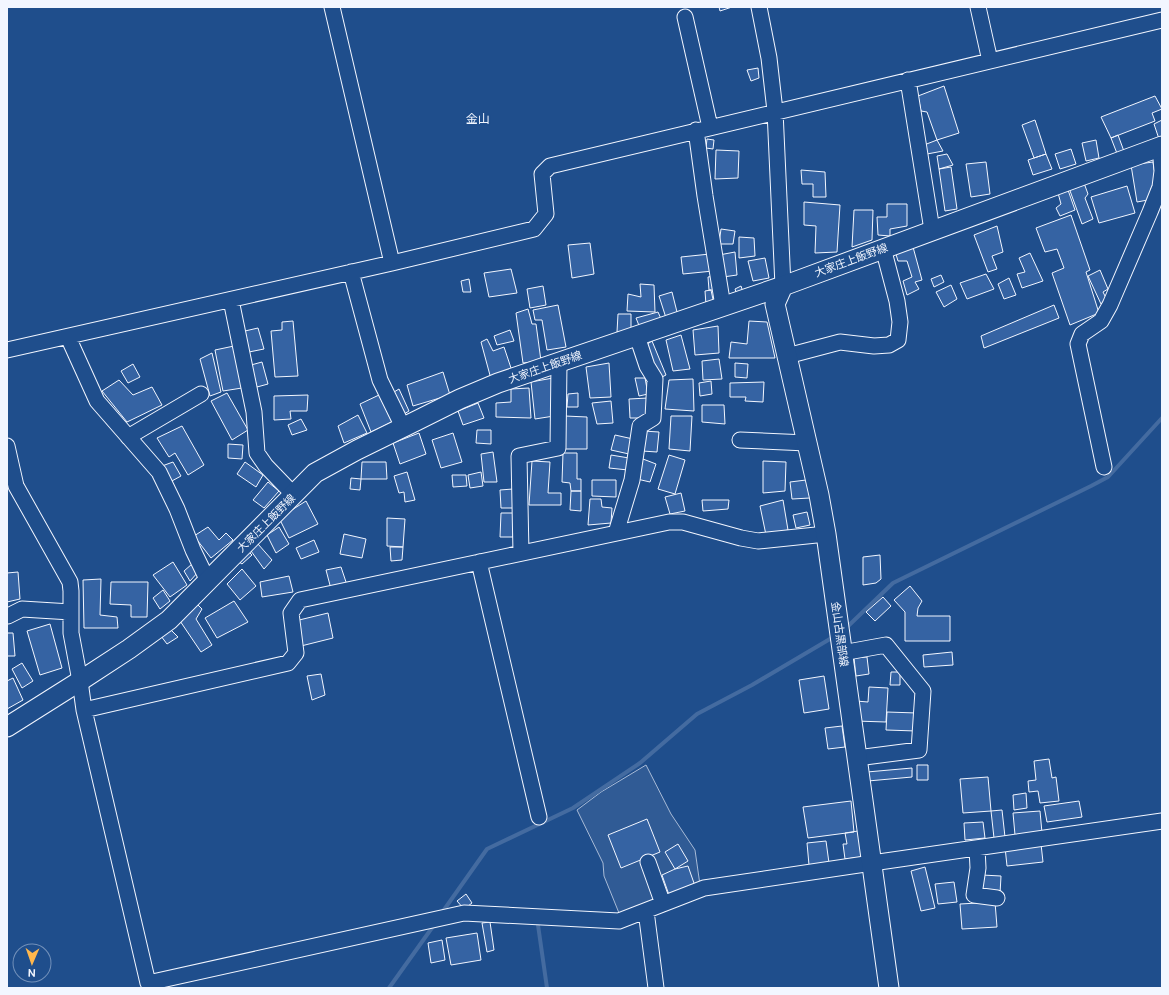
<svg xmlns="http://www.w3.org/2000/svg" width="1169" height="995" viewBox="0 0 1169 995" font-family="Ubuntu,'Noto Sans JP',sans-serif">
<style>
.built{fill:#305b95;stroke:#a8bbd7}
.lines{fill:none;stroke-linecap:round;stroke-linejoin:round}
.stream{stroke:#446ba0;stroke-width:4}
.building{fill:#3563a3;stroke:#f2f6ff}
.minor-casing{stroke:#f2f6ff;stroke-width:17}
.major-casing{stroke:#f2f6ff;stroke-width:21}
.minor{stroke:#1f4e8c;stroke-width:15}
.major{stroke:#1f4e8c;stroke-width:19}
.labels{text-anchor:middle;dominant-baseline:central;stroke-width:3;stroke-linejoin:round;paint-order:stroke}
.street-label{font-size:11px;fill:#f2f6ff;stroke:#1f4e8c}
.neighbourhood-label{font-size:12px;fill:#f2f6ff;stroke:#1f4e8c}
</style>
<rect width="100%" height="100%" fill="#1f4e8c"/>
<path class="built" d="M 646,765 L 671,814 L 695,850 L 700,885 L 619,913 L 604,876 L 603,863 L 577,810 L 601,792 Z"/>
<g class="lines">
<path class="stream" d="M 844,630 L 893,583 L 1091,486 L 1108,477 L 1162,418
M 441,914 L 487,849 L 573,808 L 640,763 L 697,714 L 752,685 L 835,636
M 538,925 L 547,988
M 389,988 L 434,925"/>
</g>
<path class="building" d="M 719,7 L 732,7 L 720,11 Z
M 758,68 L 759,78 L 751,81 L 747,70 Z
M 944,86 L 959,133 L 937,140 L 927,112 L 921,111 L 918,96 Z
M 1155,96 L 1162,109 L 1152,113 L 1155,121 L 1111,138 L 1101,117 Z
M 1035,120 L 1046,154 L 1034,158 L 1022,125 Z
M 1162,120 L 1162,137 L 1159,139 L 1154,124 Z
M 1118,135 L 1125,154 L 1118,156 L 1111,138 Z
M 707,139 L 714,140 L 713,149 L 706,148 Z
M 937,140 L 943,151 L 927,154 L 924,145 Z
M 1096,140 L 1099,158 L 1086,161 L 1082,143 Z
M 1071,149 L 1076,164 L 1060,169 L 1055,154 Z
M 716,150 L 739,151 L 738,178 L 715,179 Z
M 947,154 L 953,165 L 939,169 L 937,156 Z
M 1046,154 L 1052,169 L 1033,175 L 1028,160 Z
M 986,162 L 990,194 L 971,197 L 966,164 Z
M 1153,162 L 1157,187 L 1151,188 L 1153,199 L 1137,202 L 1131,165 Z
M 951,167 L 957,209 L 945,211 L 939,169 Z
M 801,170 L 825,172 L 826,197 L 813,197 L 813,184 L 802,184 Z
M 1084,183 L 1088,194 L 1085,198 L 1093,219 L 1082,224 L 1069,188 Z
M 1127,186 L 1135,213 L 1099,223 L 1091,197 Z
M 1068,190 L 1075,210 L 1060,216 L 1056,208 L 1061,204 L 1058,193 Z
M 804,202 L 840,205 L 837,252 L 815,253 L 816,226 L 804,225 Z
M 887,204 L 907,204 L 907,226 L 890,229 L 890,236 L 878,235 L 877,217 L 887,217 Z
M 854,210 L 873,210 L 872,240 L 852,247 Z
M 1071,215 L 1090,270 L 1086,272 L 1099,313 L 1070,325 L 1052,273 L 1064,268 L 1057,249 L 1045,252 L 1036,228 Z
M 997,226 L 1003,252 L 992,256 L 997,269 L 988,272 L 974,235 Z
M 721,229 L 735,231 L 733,244 L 719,244 Z
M 739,237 L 754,238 L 755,256 L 739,258 Z
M 590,243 L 594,274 L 572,278 L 568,245 Z
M 913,247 L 922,280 L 915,282 L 919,289 L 907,295 L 903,281 L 912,277 L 907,261 L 898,261 L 895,251 Z
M 735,252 L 737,275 L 723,277 L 719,255 Z
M 1030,253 L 1043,281 L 1022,288 L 1017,274 L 1025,272 L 1019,258 Z
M 710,254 L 713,271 L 683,274 L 681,257 Z
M 765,258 L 769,278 L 753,281 L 748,261 Z
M 511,269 L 517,293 L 489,297 L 484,273 Z
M 1100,270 L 1108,289 L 1103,292 L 1107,300 L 1101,304 L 1088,276 Z
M 986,274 L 994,289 L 967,299 L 960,283 Z
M 941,275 L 944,282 L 934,287 L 931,279 Z
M 714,276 L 716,290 L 709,290 L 708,277 Z
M 1009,278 L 1016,295 L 1004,299 L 998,284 Z
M 469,279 L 471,292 L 463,292 L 461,281 Z
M 640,284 L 654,285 L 655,312 L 627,311 L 628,294 L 641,297 Z
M 951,285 L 957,299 L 944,307 L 936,292 Z
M 543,286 L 546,305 L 530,308 L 527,289 Z
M 741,286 L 743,292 L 737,295 L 735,289 Z
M 711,290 L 714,304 L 706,305 L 705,291 Z
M 672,292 L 678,316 L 667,321 L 659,296 Z
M 558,305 L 566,347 L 547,350 L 542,320 L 535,320 L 533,310 Z
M 1054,305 L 1059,318 L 984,348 L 981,336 Z
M 528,309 L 532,324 L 536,324 L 541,361 L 523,363 L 516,313 Z
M 658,312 L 662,321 L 640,328 L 636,318 Z
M 618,314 L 631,314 L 631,330 L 617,332 Z
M 293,321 L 298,376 L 275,377 L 271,331 L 282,330 L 282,322 Z
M 749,321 L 767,322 L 775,358 L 729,358 L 731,342 L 747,344 Z
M 718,326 L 719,353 L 695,355 L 693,330 Z
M 258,328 L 264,349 L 249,352 L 245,331 Z
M 510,330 L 514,341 L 497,345 L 494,336 Z
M 681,335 L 690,369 L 673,371 L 666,340 Z
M 487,339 L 493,351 L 504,347 L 512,371 L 491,379 L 481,342 Z
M 652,341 L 666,375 L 660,378 L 644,346 Z
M 234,346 L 242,388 L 223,391 L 215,350 Z
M 212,353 L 221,392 L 210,396 L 200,359 Z
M 719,359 L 722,379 L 703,380 L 702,361 Z
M 262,362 L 268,384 L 257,387 L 251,365 Z
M 609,363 L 611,397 L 590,398 L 586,367 Z
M 735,363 L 748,364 L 747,378 L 735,377 Z
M 133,364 L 140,377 L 128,383 L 121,371 Z
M 443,372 L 450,395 L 413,406 L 407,385 Z
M 553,378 L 554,416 L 535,419 L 531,382 Z
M 635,378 L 645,378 L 648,394 L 639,396 Z
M 693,379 L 694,411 L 665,409 L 669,380 Z
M 119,380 L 133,395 L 152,387 L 162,405 L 127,422 L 102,391 Z
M 711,381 L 712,394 L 700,396 L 699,383 Z
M 764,382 L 763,402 L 745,401 L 746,397 L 730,397 L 730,383 Z
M 529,388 L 531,418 L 496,417 L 496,403 L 511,402 L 511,389 Z
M 399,389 L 409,411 L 404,414 L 394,392 Z
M 227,393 L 248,430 L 232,440 L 211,401 Z
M 578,393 L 578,407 L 567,407 L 568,394 Z
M 308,395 L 307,411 L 290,411 L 291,419 L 274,420 L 274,396 Z
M 379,395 L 392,422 L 371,432 L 360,404 Z
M 648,398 L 648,418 L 630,418 L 629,399 Z
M 611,401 L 613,423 L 597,424 L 592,403 Z
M 478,403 L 484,418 L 463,425 L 458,411 Z
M 702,405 L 724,405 L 725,424 L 702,422 Z
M 358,415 L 367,433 L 344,443 L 338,426 Z
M 565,416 L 587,417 L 587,449 L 565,449 Z
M 671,416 L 692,416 L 690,451 L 669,449 Z
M 301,419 L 307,430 L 292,435 L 288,425 Z
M 182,426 L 204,465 L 188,475 L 175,453 L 169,457 L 157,438 Z
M 477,430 L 491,430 L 491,444 L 476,443 Z
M 643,431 L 659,432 L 657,452 L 642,451 Z
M 419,433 L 426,454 L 400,464 L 393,443 Z
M 453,433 L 462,462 L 441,468 L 432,440 Z
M 615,435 L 633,439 L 629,454 L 611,450 Z
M 228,444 L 243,445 L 242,459 L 228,458 Z
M 493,452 L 497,482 L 484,482 L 481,454 Z
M 563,453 L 577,453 L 577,479 L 581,479 L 581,491 L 571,491 L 570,483 L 562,482 Z
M 611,455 L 629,458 L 628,470 L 609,468 Z
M 669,455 L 685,460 L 675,494 L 658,489 Z
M 643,459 L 656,464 L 650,482 L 637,479 Z
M 532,461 L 550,462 L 548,493 L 561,493 L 561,505 L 529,505 Z
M 763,461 L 786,462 L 785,491 L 763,493 Z
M 173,462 L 181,476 L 170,482 L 162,466 Z
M 245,462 L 263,475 L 256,487 L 237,474 Z
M 362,462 L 386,462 L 387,479 L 361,479 Z
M 407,472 L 415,500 L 405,502 L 404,492 L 399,493 L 394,476 Z
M 481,472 L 483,486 L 470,488 L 468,475 Z
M 452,475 L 466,475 L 467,486 L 453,487 Z
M 351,478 L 361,479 L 360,490 L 350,489 Z
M 592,480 L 616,480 L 616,497 L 592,496 Z
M 806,480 L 810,498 L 792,499 L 790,482 Z
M 268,482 L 279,491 L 264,508 L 253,500 Z
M 513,489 L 514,508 L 501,508 L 500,490 Z
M 571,491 L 581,491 L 581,511 L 570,510 Z
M 681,493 L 685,511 L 670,514 L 665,497 Z
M 590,499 L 601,499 L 602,507 L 612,508 L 611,523 L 588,525 Z
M 702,500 L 729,500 L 728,509 L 703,511 Z
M 783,500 L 788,530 L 766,535 L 760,506 Z
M 306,501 L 318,524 L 289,538 L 279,518 Z
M 807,512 L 810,525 L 796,528 L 793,515 Z
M 501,513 L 514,513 L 513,537 L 500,537 Z
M 387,518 L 405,519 L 403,547 L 387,546 Z
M 208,527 L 219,540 L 226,533 L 233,540 L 211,558 L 194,536 Z
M 279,527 L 289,544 L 276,553 L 267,535 Z
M 344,534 L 366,539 L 362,558 L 340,554 Z
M 314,540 L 319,552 L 301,559 L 296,548 Z
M 258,544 L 272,560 L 264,569 L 251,551 Z
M 390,547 L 403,547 L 402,560 L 391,561 Z
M 247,550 L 252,555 L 242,564 L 236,560 Z
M 880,555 L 881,579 L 876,583 L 863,585 L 863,557 Z
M 173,562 L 187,585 L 170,597 L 153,575 Z
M 192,564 L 199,571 L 190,581 L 184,571 Z
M 341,567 L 347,585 L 331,589 L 326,570 Z
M 242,569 L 256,586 L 240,600 L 227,584 Z
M 18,572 L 20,599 L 7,602 L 7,573 Z
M 289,576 L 293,592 L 262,597 L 260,582 Z
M 101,579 L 100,615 L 117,617 L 118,628 L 84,628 L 83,580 Z
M 111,582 L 148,582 L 147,617 L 131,617 L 131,605 L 110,604 Z
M 910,586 L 922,601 L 918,608 L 917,616 L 950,616 L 950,641 L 905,641 L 905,612 L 894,600 Z
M 163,590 L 170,601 L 160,609 L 153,598 Z
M 883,597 L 891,606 L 875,621 L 866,612 Z
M 194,601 L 202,609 L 196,619 L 212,645 L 201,652 L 178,618 Z
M 234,601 L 248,622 L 217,638 L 205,618 Z
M 328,613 L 333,638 L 301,646 L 295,621 Z
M 50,624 L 62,668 L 40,675 L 27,631 Z
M 170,629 L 178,637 L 167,644 L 161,636 Z
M 7,633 L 13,633 L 15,656 L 7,656 Z
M 952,652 L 953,665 L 924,667 L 923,655 Z
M 867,657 L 869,674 L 856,676 L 854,658 Z
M 22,663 L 33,681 L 22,688 L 12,669 Z
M 891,672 L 900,672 L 900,685 L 890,685 Z
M 321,674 L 325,695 L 312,700 L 307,676 Z
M 824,676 L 829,709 L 804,713 L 799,680 Z
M 13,678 L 23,700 L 7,709 L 7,681 Z
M 869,687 L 888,688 L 886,722 L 855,721 L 856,701 L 868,702 Z
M 887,712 L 917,713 L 916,731 L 886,730 Z
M 842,726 L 845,747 L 828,749 L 825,728 Z
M 1049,759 L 1052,778 L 1056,777 L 1059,801 L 1040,803 L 1038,791 L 1029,792 L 1028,781 L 1036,780 L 1034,761 Z
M 917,765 L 928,765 L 928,780 L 917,780 Z
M 912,768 L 912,777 L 868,781 L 867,772 Z
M 988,777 L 991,811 L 963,813 L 960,779 Z
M 1026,793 L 1027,808 L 1014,810 L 1013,795 Z
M 851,801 L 854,832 L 808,838 L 803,807 Z
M 1079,801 L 1082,817 L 1047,822 L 1044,806 Z
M 1002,810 L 1005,837 L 994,838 L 991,811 Z
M 1040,811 L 1042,833 L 1015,835 L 1013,813 Z
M 647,819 L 660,852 L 621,868 L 608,835 Z
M 983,822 L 985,838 L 965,840 L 964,823 Z
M 858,831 L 862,857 L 845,859 L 843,844 L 847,844 L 845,833 Z
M 826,841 L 829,863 L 809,865 L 807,843 Z
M 678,844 L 688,861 L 675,869 L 665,852 Z
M 1041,844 L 1043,862 L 1007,866 L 1005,847 Z
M 688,866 L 695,886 L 669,895 L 662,875 L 675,869 Z
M 925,867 L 935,908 L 921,911 L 911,871 Z
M 982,875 L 1001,876 L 1000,894 L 981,893 Z
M 954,882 L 957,902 L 938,904 L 935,884 Z
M 466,894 L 472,903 L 464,909 L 457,901 Z
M 995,902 L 997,927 L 962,929 L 960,904 Z
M 490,922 L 494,950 L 487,952 L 482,923 Z
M 477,933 L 481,960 L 451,965 L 446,938 Z
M 442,940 L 445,960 L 431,963 L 428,943 Z"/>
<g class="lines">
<defs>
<path id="minor" d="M 332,7 L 392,263
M 759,7 L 769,58 L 775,111 L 783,286
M 978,7 L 990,61
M 685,17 L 710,127
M 908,80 L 932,230
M 696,130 L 705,196 L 723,306
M 351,272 L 380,380 L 403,427
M 231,300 L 254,412 L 257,453 L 266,466 L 294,495
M 68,337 L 97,401 L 159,472 L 177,509 L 193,550 L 208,581
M 7,350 L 392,263 L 534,229 L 546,214 L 542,174 L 550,166 L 1162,20
M 787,356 L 840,342 L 874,346 L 889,345 L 898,340 L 900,322 L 897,301 L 883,248
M 128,437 L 201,394
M 740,440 L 807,443
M 7,446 L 16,486 L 70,582 L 71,591 L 71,633 L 80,681 L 84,710 L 148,983 L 464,913 L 619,921 L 704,888 L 872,863 L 1162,821
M 1104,467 L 1078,344 L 1082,334 L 1101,321 L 1110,305 L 1150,212 L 1160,187 L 1162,171 L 1160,147
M 616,533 L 632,480 L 640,426 L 653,418 L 655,379 L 647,366 L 637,336
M 521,553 L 519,456 L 558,448 L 559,363
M 479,562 L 539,817
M 8,616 L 22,609 L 71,612
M 842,653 L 886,645 L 923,691 L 919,750 L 857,758
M 84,710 L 288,663 L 296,653 L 291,613 L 300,600 L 669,522 L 683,522 L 741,538 L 758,541 L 826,534
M 977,848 L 978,868 L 974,895 L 997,898
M 648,862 L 663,904
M 646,911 L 656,988"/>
<path id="major" d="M 783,286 L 775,304 L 819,495 L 826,534 L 889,988
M 7,727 L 80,681 L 129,649 L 169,620 L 315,473 L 357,450 L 416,421 L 460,399 L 498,383 L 783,286 L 1162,146"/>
</defs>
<use href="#minor" class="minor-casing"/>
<use href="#major" class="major-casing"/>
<use href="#minor" class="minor"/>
<use href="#major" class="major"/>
</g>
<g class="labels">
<g class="street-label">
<text transform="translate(851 260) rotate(-20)">大家庄上飯野線</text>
<text transform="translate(545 367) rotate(-19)">大家庄上飯野線</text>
<text transform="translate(266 523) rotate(-45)">大家庄上飯野線</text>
<text transform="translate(840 634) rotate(82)">金山古黒部線</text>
</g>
<g class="neighbourhood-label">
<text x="478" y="118">金山</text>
</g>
</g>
<rect width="1169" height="995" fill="none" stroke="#f2f6ff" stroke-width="16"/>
<g transform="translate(32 963) rotate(182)"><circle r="19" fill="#1f4e8c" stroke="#7391ba"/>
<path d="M0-3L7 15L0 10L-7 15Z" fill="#ffb74d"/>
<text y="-6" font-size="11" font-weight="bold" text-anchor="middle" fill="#f2f6ff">N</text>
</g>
</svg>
